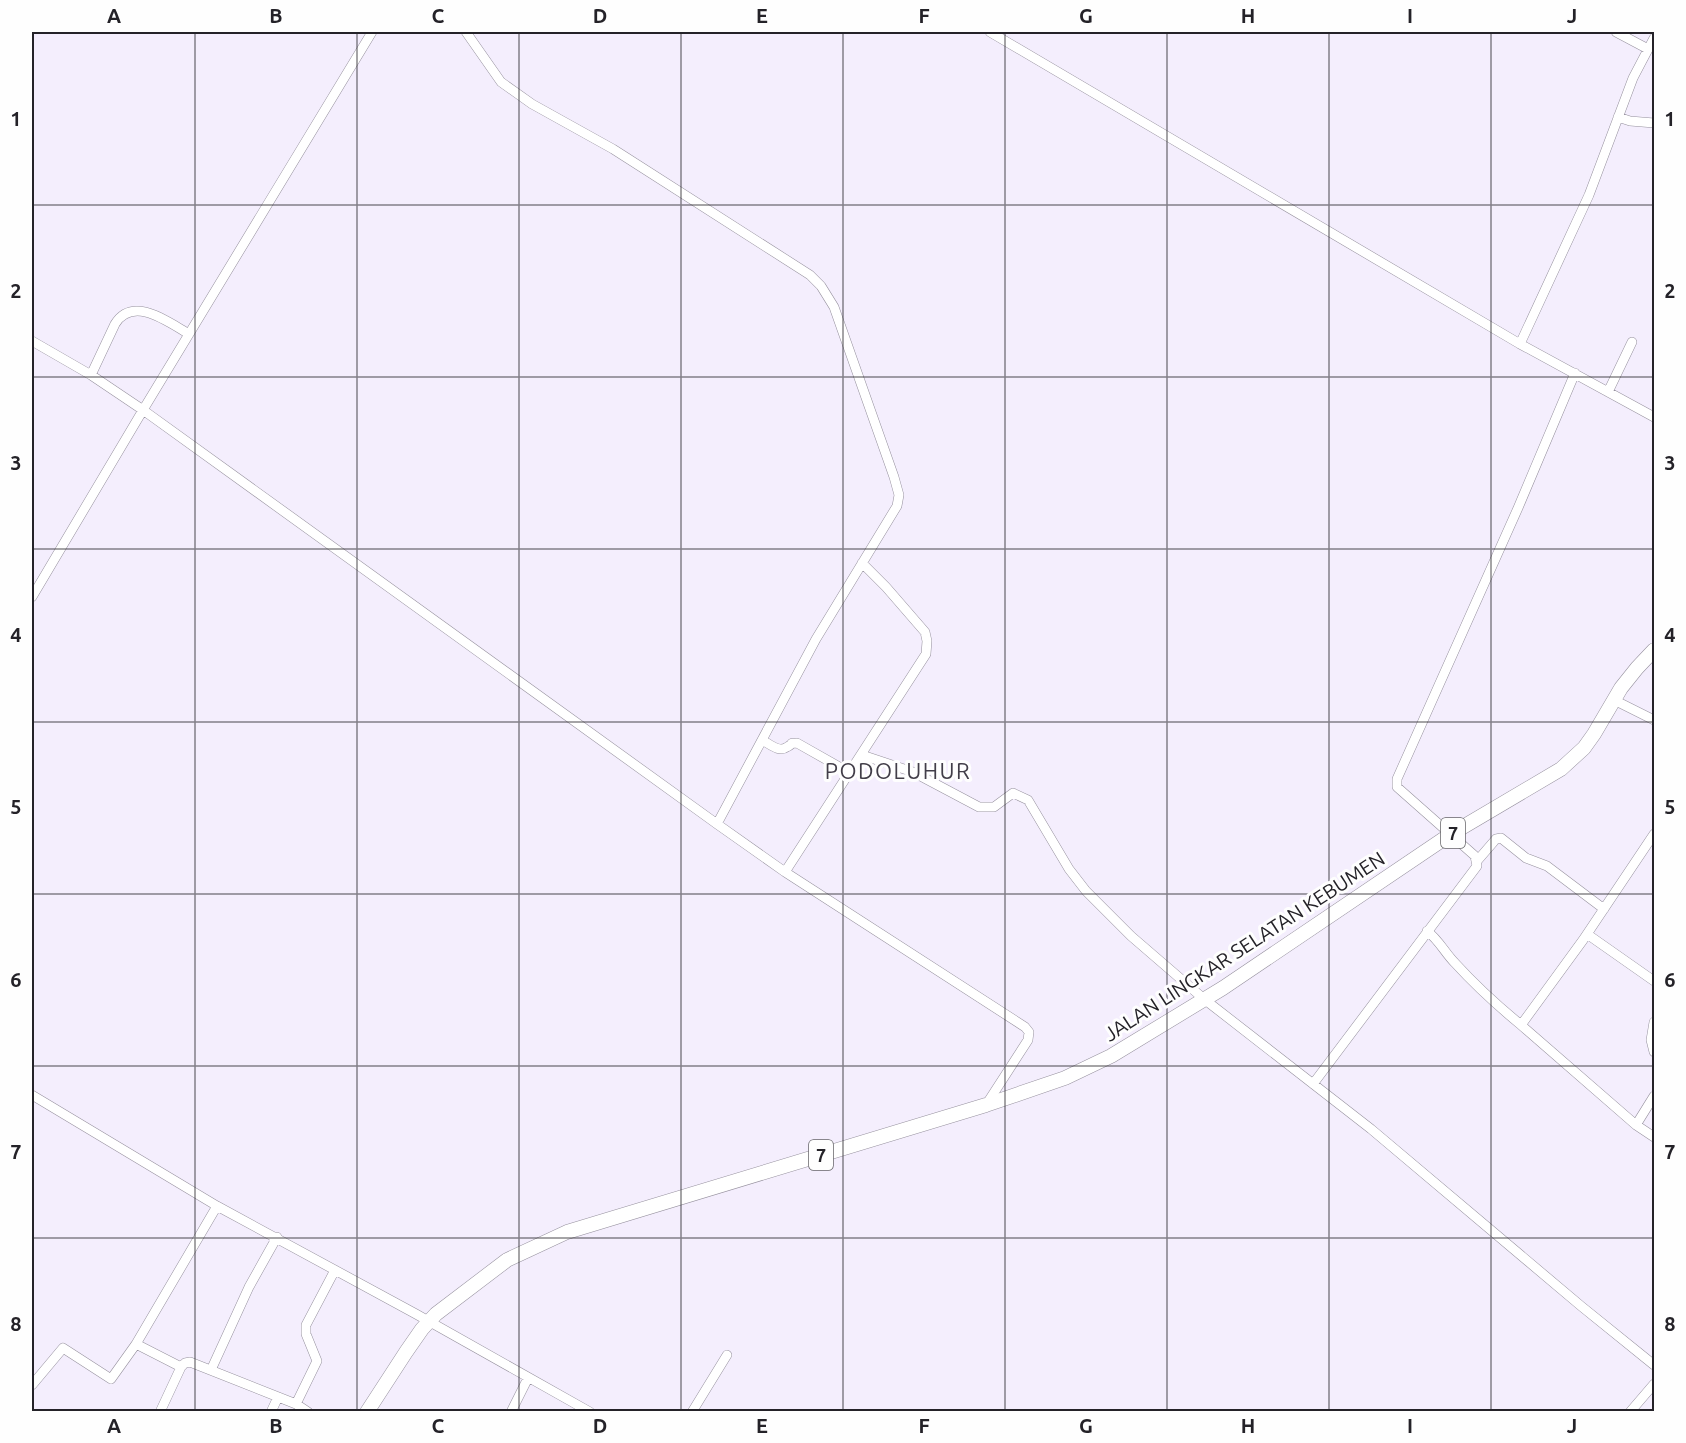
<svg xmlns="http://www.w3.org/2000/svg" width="1686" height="1443" viewBox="0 0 1686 1443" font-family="Ubuntu,sans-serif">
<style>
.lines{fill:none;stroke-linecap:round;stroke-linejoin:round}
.minor-casing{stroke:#96919e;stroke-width:10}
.highway-casing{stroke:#96919e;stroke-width:15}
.minor{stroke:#fff;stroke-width:9}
.highway{stroke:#fff;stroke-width:14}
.grid{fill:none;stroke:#242228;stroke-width:1.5;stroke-opacity:0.55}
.labels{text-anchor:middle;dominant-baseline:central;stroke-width:6;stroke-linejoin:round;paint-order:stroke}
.shield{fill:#fefefe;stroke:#656468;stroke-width:1.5}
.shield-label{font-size:18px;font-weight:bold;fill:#242228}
.street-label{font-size:20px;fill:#242228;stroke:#fefefe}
.quarter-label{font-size:22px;letter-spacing:1.5px;fill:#423e49;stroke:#fefefe}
.neatline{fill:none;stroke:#242228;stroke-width:2}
.grid-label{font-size:20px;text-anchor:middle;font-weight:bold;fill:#242228}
</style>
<rect width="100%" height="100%" fill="#f4eefd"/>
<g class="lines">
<defs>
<path id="minor" d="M 466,32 L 501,82 L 532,104 L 613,149 L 810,275 L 821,286 L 834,307 L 894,477 L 899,495 L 897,506 L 816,639 L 717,824
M 990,32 L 1520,344
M 1616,32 L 1648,49
M 1654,38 L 1633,78 L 1589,195 L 1520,344 L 1654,417
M 1618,117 L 1630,121 L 1654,123
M 32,341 L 91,375 L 143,410 L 717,824 L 785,872 L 1025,1027 L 1029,1032 L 1028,1040 L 986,1105
M 91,375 L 115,324 C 133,295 168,322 189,334
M 1608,392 L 1632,342
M 32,597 L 143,410 L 372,32
M 1614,700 L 1654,720
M 762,740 C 770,744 779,753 787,747 C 796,742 787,744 797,743 L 850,773
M 862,755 L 913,772 L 979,807 L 994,807 L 1013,793 L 1028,800 L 1069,869 L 1086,891 L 1131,936 L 1204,999 L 1371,1129 L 1581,1306 L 1654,1365
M 1654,834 L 1583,940 L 1521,1025 L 1636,1125 L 1654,1137
M 1477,861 L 1496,839 L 1501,838 L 1526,858 L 1547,866 L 1604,909
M 785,872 L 926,654 L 927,641 L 925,632 L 886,587 L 862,563
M 1427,931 C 1439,940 1445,953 1455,963 C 1475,985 1498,1006 1521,1025
M 1587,934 L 1654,981
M 1654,1022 L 1651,1040 L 1654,1052
M 1313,1084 L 1477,866 L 1475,856 L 1397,787 L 1397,779 L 1518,508 L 1575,373
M 32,1095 L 217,1206 L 416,1314 L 590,1412
M 1636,1125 L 1654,1096
M 136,1344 L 217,1206
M 211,1370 L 249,1287 L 277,1237
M 32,1385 L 63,1348 L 111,1379 L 136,1344 L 181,1367
M 296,1404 L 317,1361 L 306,1334 L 306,1325 L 335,1270
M 160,1412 L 181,1367 L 185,1363 L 190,1362 L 296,1404 L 308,1412
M 271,1412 L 278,1397
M 511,1412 L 528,1378
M 692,1412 L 727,1355
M 1630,1412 L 1654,1384"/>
<path id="highway" d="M 367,1412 L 406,1352 L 422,1329 L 436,1314 L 507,1260 L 567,1232 L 986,1105 L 1065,1078 L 1111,1056 L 1223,988 L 1451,834 L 1561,769 L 1584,748 L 1594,734 L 1621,688 L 1637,668 L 1654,650"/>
</defs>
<use href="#minor" class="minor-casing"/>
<use href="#highway" class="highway-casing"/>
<use href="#minor" class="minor"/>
<use href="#highway" class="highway"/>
</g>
<path class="grid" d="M 195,32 L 195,1412M 357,32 L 357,1412M 519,32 L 519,1412M 681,32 L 681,1412M 843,32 L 843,1412M 1005,32 L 1005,1412M 1167,32 L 1167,1412M 1329,32 L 1329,1412M 1491,32 L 1491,1412M 32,205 L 1654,205M 32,377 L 1654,377M 32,549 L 1654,549M 32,722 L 1654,722M 32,894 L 1654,894M 32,1066 L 1654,1066M 32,1238 L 1654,1238"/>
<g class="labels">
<g class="shield">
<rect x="1441" y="818" width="24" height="30" rx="4.5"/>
<rect x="809" y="1140" width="24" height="30" rx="4.5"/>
</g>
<g class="shield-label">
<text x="1453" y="833">7</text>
<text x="821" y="1155">7</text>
</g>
<g class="street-label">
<text transform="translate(1244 946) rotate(-33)">JALAN LINGKAR SELATAN KEBUMEN</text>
</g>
<g class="quarter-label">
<text x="898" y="770">PODOLUHUR</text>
</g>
</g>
<rect width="1686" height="1443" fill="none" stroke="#fefefe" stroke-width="66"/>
<rect x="33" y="33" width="1620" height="1377" class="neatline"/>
<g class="grid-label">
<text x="114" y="23">A</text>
<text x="276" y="23">B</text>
<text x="438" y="23">C</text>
<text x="600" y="23">D</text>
<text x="762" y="23">E</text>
<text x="924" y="23">F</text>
<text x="1086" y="23">G</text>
<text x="1248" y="23">H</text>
<text x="1410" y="23">I</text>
<text x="1572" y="23">J</text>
<text x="16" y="126">1</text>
<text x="1670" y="126">1</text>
<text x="16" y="298">2</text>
<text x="1670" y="298">2</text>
<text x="16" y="470">3</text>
<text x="1670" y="470">3</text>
<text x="16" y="642">4</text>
<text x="1670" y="642">4</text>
<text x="16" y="814">5</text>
<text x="1670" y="814">5</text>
<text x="16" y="987">6</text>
<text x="1670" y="987">6</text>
<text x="16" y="1159">7</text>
<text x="1670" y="1159">7</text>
<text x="16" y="1331">8</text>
<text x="1670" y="1331">8</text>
<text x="114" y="1433">A</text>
<text x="276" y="1433">B</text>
<text x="438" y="1433">C</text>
<text x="600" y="1433">D</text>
<text x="762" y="1433">E</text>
<text x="924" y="1433">F</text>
<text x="1086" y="1433">G</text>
<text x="1248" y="1433">H</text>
<text x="1410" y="1433">I</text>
<text x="1572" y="1433">J</text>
</g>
</svg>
